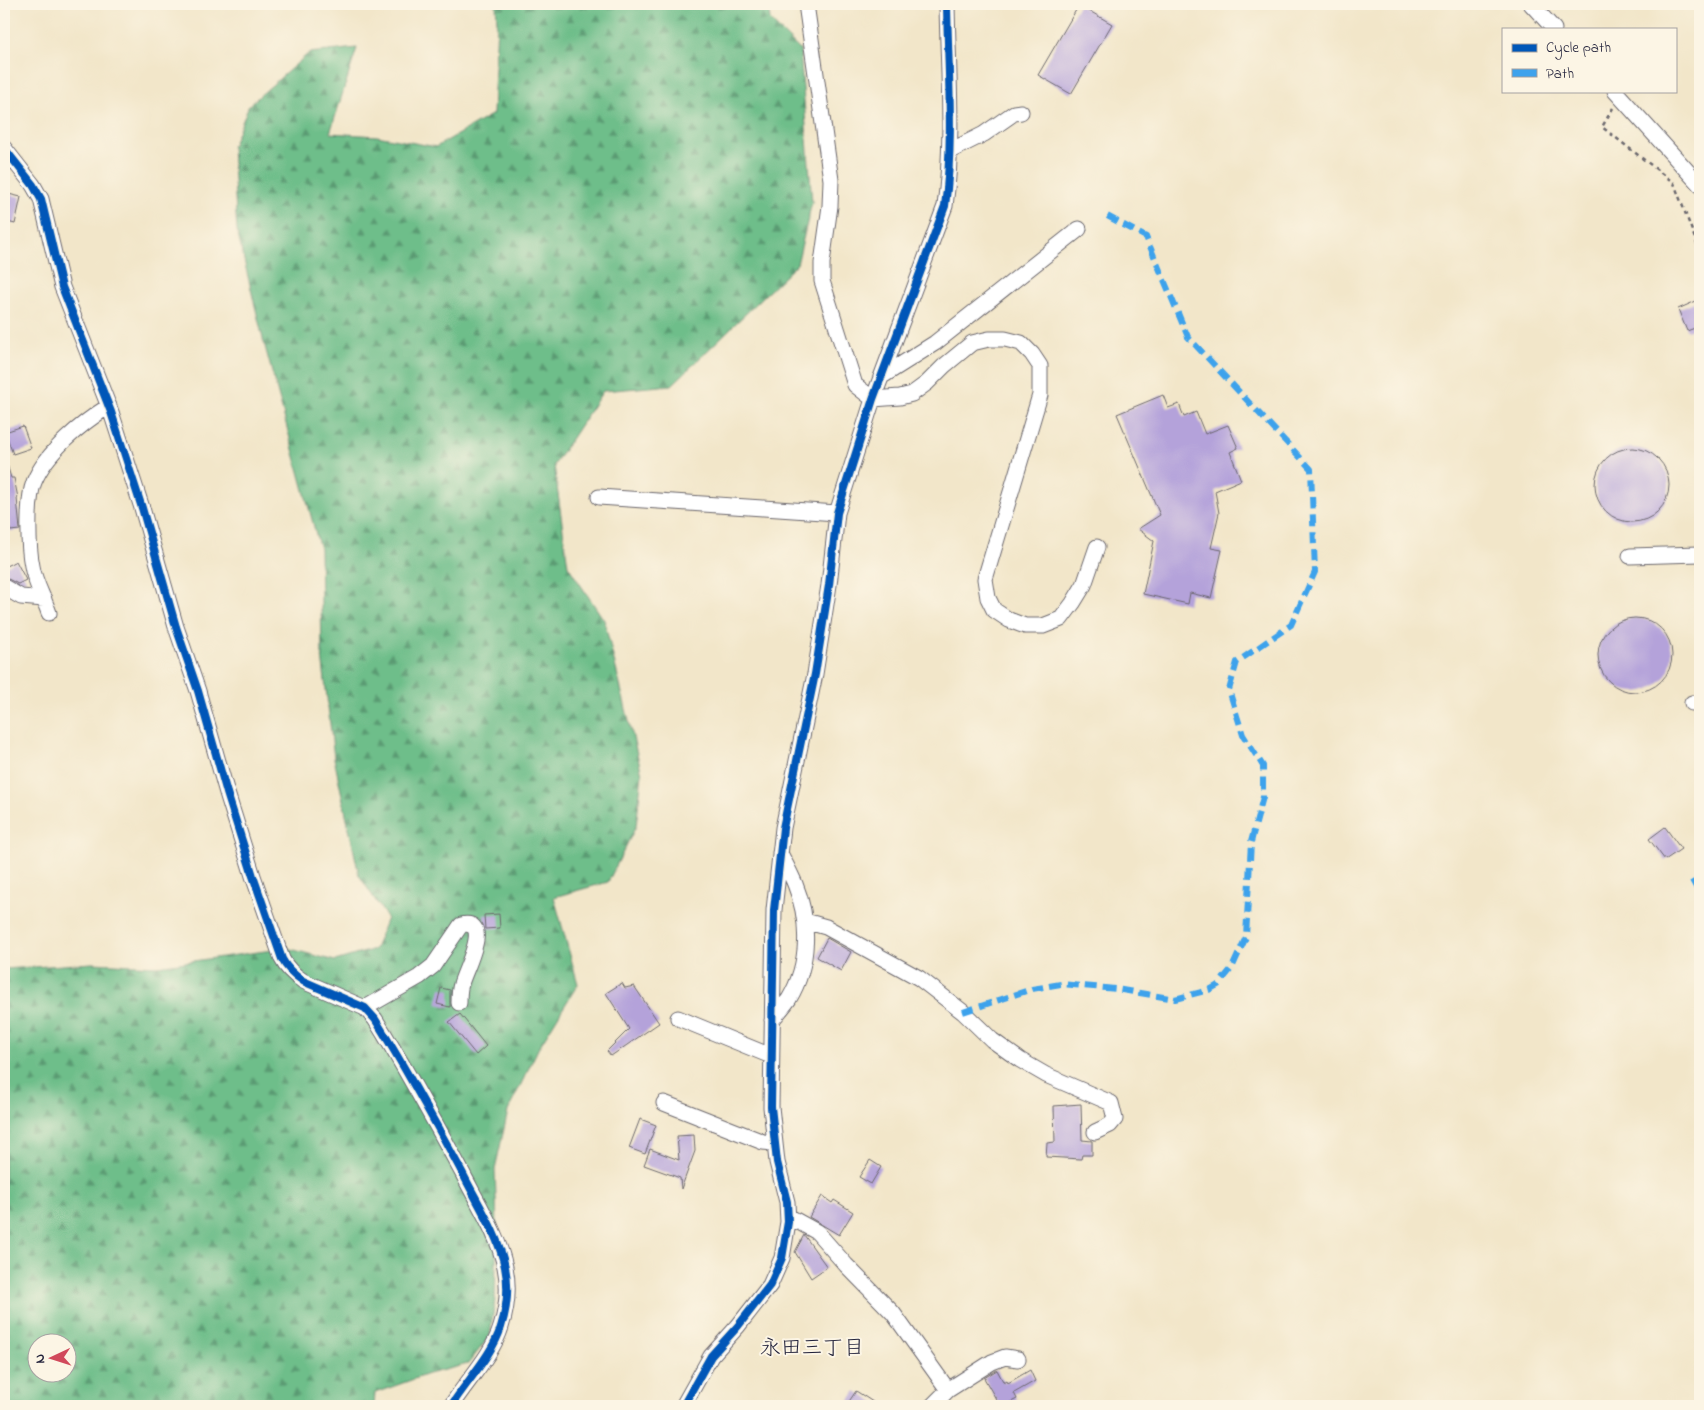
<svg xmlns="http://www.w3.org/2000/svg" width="1704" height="1410" viewBox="0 0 1704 1410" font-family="'Indie Flower','Klee One',sans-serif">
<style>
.forest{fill:url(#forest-firs);stroke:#487062;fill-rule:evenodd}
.building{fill:#b4a2da}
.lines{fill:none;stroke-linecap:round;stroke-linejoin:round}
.minor-casing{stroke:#6b676d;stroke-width:17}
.path{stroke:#6b676d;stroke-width:2.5;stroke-dasharray:4 4;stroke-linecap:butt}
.minor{stroke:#fff;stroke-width:15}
.quiet{stroke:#3ea2ec;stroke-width:6;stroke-dasharray:12 6;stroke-linecap:butt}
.cycleway-casing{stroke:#fcf5e5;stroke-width:11}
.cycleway{stroke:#0057b8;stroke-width:8}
.labels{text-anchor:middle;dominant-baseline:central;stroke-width:4;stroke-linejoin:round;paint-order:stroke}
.neighbourhood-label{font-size:21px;fill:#22223b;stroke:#fcf5e5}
</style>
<defs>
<pattern id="forest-firs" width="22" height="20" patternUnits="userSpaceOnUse" patternTransform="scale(1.25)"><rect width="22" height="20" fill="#6ebe8a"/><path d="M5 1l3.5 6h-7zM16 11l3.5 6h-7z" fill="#5a9a72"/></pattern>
</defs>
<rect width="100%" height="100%" fill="#fcf5e5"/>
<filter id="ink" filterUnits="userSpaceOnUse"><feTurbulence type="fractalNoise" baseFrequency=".02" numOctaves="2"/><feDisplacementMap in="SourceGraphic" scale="10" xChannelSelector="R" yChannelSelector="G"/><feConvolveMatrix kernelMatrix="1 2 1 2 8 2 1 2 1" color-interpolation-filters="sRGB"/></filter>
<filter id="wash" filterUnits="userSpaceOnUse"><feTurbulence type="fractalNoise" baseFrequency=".0096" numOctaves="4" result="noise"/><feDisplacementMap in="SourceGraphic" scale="20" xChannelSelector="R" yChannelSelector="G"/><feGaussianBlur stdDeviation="1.12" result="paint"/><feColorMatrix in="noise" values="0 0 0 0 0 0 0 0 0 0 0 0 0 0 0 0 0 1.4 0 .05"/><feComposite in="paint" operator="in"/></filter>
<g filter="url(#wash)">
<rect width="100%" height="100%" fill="#f2e6c9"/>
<path class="forest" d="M 496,4 L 768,4 L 770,20 L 800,50 L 812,202 L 797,264 L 672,385 L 603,391 L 554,465 L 568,566 L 604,620 L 642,774 L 636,826 L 608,882 L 554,897 L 578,984 L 539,1047 L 508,1111 L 495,1169 L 497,1226 L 495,1299 L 490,1336 L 468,1364 L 428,1374 L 375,1393 L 374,1406 L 4,1406 L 4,969 L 92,963 L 157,966 L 287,948 L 335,961 L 375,949 L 387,918 L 359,875 L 334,758 L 322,655 L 320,549 L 263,339 L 237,231 L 232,147 L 249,105 L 309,53 L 357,48 L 330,133 L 377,136 L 436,147 L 493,114 L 497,21 ZM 38,1342 L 68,1342 L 68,1372 L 38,1372 Z"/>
<g id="blocks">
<path class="building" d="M 1079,5 L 1112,24 L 1071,94 L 1038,75 Z
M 4,193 L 21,197 L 15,224 L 4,221 Z
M 1696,301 L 1700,311 L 1700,326 L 1687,331 L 1678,309 Z
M 1163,395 L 1168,408 L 1179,404 L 1184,417 L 1196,412 L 1205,434 L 1228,425 L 1238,448 L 1230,452 L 1241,480 L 1215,491 L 1219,513 L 1211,548 L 1222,550 L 1211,598 L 1190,593 L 1188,604 L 1143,594 L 1154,541 L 1138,529 L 1160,515 L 1117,414 Z
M 23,426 L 31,448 L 13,454 L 5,432 Z
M1595 485a37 37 0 1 1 74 0a37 37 0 1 1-74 0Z
M 4,461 L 6,461 L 11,478 L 14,478 L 18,498 L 17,498 L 20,530 L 10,531 L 6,502 L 4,503 Z
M 16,561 L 26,580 L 18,584 L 6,578 L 4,574 L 4,567 Z
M1598 655a37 37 0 1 1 74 0a37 37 0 1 1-74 0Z
M 1665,827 L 1681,849 L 1665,860 L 1649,839 Z
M 499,914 L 500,928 L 485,929 L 484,915 Z
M 827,938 L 851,952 L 841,971 L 817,957 Z
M 622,983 L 625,988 L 634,986 L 659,1023 L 611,1056 L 607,1051 L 629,1029 L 606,993 Z
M 441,988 L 450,990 L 450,1007 L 437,1004 Z
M 460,1014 L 486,1046 L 476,1055 L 449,1022 Z
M 1081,1104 L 1082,1140 L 1092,1141 L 1092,1155 L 1082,1155 L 1081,1159 L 1046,1157 L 1047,1143 L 1055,1142 L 1054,1106 Z
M 640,1119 L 656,1125 L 645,1154 L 629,1148 Z
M 694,1135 L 695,1151 L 681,1189 L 680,1178 L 644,1165 L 650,1149 L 679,1160 L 677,1136 Z
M 870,1160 L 881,1167 L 871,1184 L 859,1177 Z
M 822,1196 L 832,1203 L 834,1200 L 853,1212 L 839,1235 L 809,1217 Z
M 804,1235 L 827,1267 L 811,1278 L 795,1252 Z
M 997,1370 L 1004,1383 L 1007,1381 L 1008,1383 L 1030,1370 L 1035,1381 L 1014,1393 L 1017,1399 L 1003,1406 L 1000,1406 L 984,1378 Z
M 856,1391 L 879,1406 L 846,1406 Z"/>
</g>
</g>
<g filter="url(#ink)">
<use href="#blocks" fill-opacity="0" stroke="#6b676d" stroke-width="1"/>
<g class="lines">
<defs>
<path id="minor" d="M 806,4 L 831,180 L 830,206 L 822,263 L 822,281 L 855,385 L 873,399 L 900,397 L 912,394 L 927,383 L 944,366 L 972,343 L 989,339 L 1005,339 L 1021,343 L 1032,354 L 1040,366 L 1040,395 L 985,579 L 988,598 L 994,610 L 1009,620 L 1025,626 L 1043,626 L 1061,619 L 1073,603 L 1084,585 L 1097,547
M 1531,4 L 1554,29
M 1615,91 L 1700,185
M 4,148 L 33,185 L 41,199 L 62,287 L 111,412 L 142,508 L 176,627 L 198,691 L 227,793 L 253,876 L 282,959 C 287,969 294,975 303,981 L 365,1008 L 375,1019 C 406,1069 435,1122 463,1174 C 478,1204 498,1234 505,1267 C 509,1286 507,1308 501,1327 C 493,1354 466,1382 451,1406
M 950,151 L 984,134 L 1014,113 L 1021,112
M 881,377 L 935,343 L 1079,229
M 599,497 L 837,513
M 1630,556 L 1700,554
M 4,587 L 21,597 L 44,599
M 49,613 C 44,598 34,581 32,566 C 28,547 27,499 34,482 C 46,452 82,423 109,406
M 1692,703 L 1700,702
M 805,921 L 826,927 L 919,978 L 963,1012 L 992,1040 L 1020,1060 L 1046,1075 L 1111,1103 L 1115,1119 L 1110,1125 L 1095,1132
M 365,1008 L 419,977 L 433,966 L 461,925 C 494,918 464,971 461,984 C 459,990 459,997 459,1003
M 678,1018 L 771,1056
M 772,1020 C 778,1013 784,1006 789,999 C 810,964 810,921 795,884 C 791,874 785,863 780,853
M 664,1103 L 763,1142 L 774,1143
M 788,1216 L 817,1232 L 846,1265 L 893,1313 L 948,1390
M 683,1406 L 711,1356 L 738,1326 L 770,1285 L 782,1258 L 788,1222 L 787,1202 L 777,1162 L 771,1107 L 774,910 L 783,828 L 815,674 L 829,585 L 837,513 L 873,399 L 945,206 C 954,141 948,69 947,4
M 932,1406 L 948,1390 L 992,1362 L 1005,1357 L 1018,1359"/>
</defs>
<use href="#minor" class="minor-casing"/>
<path class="path" d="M 1613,108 L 1602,127 L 1674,183 L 1700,252"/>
<use href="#minor" class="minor"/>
<path class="quiet" d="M 1692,880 L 1700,894
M 963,1012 L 1032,989 L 1061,984 L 1116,989 L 1175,999 L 1209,990 L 1218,985 L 1232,968 L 1246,937 L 1251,842 L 1263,797 L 1263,766 L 1243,735 L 1229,690 L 1237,662 L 1291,625 L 1315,572 L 1311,469 L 1188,337 L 1146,237 L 1107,216"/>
<defs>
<path id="cycleway" d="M 4,148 L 33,185 L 41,199 L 62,287 L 111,412 L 142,508 L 176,627 L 198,691 L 227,793 L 253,876 L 282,959 C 287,969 294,975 303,981 L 365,1008 L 375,1019 C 406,1069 435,1122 463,1174 C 478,1204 498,1234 505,1267 C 509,1286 507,1308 501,1327 C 493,1354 466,1382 451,1406
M 683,1406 L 711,1356 L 738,1326 L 770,1285 L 782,1258 L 788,1222 L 787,1202 L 777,1162 L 771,1107 L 774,910 L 783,828 L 815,674 L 829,585 L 837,513 L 873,399 L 945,206 C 954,141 948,69 947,4"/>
</defs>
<use href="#cycleway" class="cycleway-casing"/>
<use href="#cycleway" class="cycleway"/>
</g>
</g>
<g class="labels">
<g class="neighbourhood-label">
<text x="812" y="1349">永田三丁目</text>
</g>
</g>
<rect width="1704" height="1410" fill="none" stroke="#fcf5e5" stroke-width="20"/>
<rect x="1502" y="28" width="175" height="65" fill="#fcf5e5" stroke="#a5a1a1"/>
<rect x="1512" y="44" width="25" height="8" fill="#0057b8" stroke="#a5a1a1"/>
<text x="1546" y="52" font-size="15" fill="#22223b">Cycle path</text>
<rect x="1512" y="69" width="25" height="8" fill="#3ea2ec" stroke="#a5a1a1"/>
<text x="1546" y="78" font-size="15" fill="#22223b">Path</text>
<g transform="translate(52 1358) rotate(266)"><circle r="24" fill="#fcf5e5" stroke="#a5a1a1"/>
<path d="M0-4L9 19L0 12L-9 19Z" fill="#d1495b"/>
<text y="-8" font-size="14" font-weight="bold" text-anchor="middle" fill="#22223b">N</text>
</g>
</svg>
